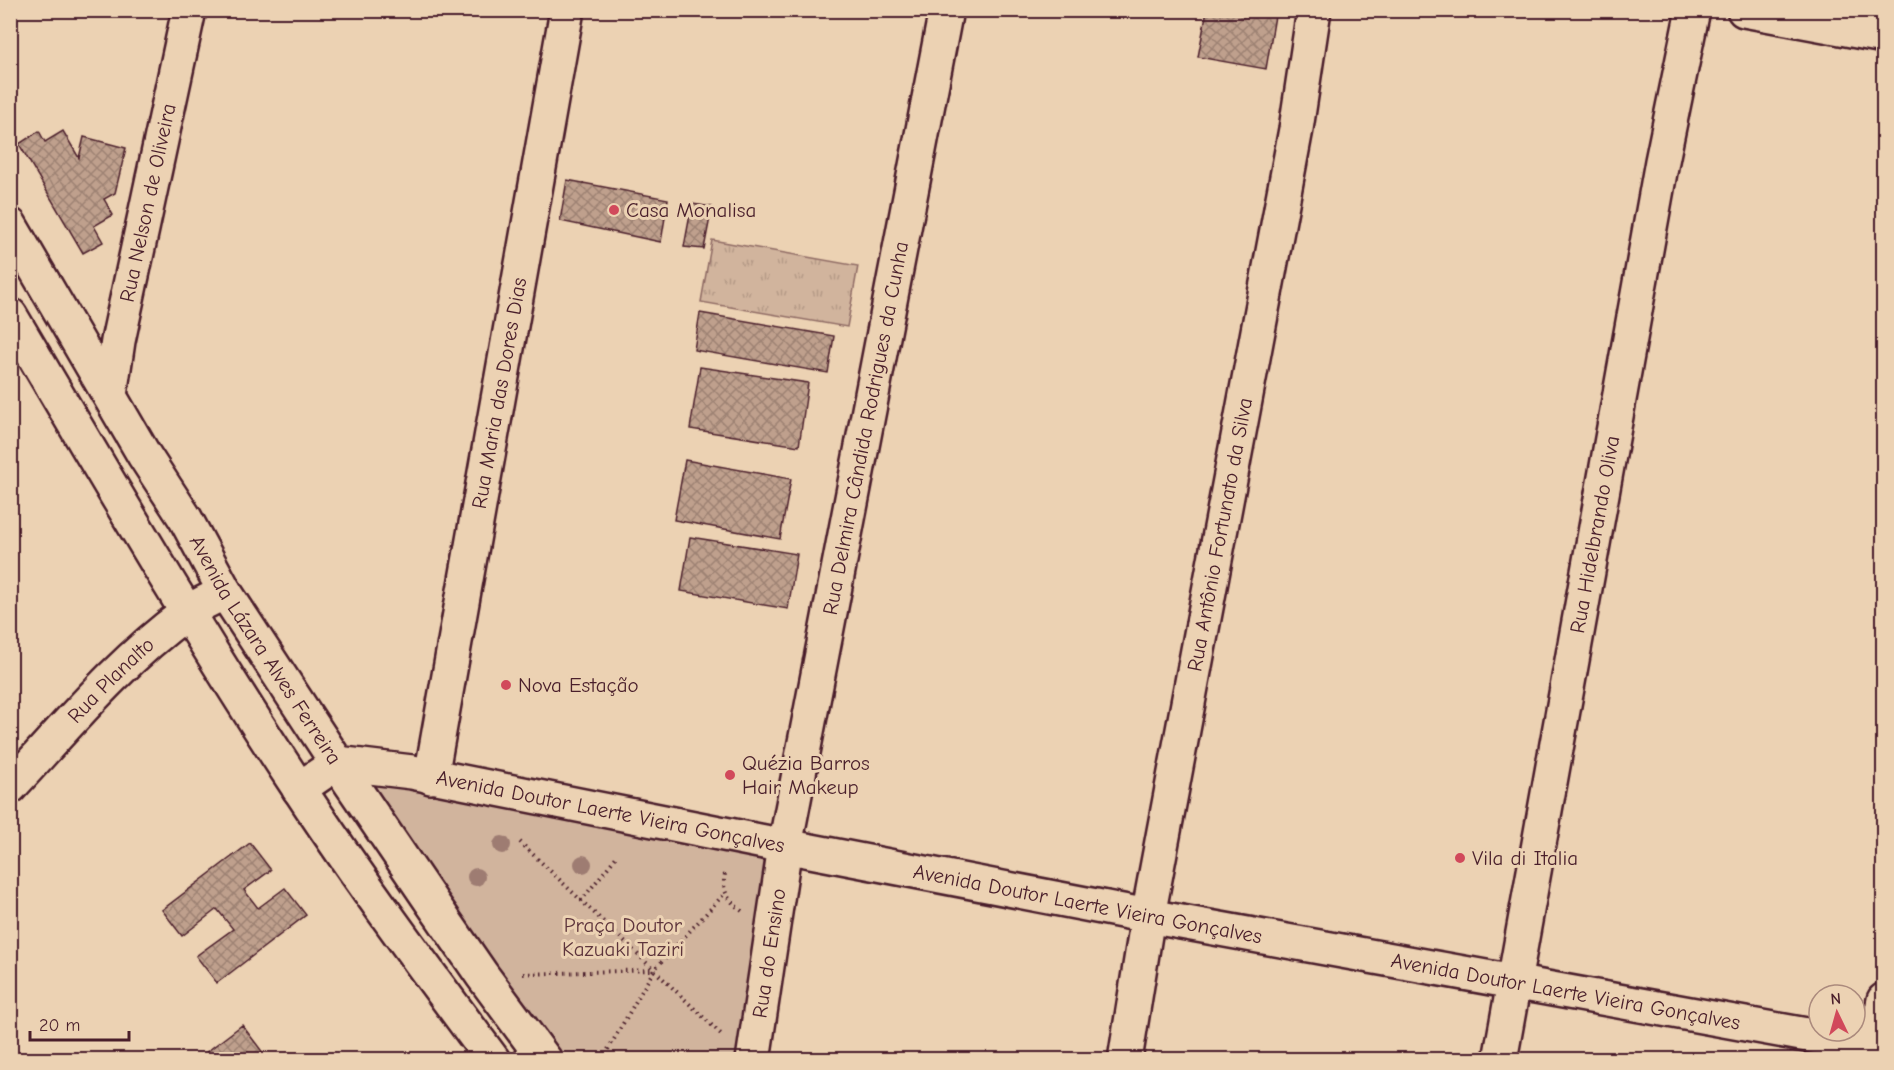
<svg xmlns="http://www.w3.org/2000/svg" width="1894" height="1070" viewBox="0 0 1894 1070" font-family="'Comic Neue',sans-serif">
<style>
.grass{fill:url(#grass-tufts);stroke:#8e6a64;stroke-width:1.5}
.park{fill:#d1b49d;stroke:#8e6a64;stroke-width:1.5}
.building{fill:url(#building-cross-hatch);stroke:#4a1f2b;stroke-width:1.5}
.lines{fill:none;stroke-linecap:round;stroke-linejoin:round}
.minor-casing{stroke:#4a1f2b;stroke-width:38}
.major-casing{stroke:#4a1f2b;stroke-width:38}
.path{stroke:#4a1f2b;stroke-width:4;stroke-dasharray:1.5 4.5;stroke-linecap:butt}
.minor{stroke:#ecd2b3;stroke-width:33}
.major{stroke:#ecd2b3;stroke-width:33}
.tree{fill:#9e7c72}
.poi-dot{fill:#d1495b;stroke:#ecd2b3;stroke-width:2}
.labels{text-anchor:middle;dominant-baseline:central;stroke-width:6;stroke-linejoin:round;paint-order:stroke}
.street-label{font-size:21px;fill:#4a1f2b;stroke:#ecd2b3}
.poi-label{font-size:21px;fill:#4a1f2b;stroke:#ecd2b3;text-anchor:start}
.park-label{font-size:21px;fill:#5e353c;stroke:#ecd2b3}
</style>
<defs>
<pattern id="grass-tufts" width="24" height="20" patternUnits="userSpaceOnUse" patternTransform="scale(1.5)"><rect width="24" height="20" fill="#d1b49d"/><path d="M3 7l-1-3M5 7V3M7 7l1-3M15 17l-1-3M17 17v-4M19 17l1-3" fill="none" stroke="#b59a87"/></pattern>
<pattern id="building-cross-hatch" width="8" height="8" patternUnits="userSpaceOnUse" patternTransform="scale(1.5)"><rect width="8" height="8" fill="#bfa08d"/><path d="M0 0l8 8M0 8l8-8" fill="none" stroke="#9d8273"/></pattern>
</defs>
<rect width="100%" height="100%" fill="#ecd2b3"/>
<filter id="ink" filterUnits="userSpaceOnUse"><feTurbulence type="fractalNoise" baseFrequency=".0167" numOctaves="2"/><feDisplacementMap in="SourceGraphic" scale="12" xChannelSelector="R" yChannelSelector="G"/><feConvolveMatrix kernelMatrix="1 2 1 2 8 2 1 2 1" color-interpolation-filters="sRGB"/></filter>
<g filter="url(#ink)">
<path class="grass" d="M 712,240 L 858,266 L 847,327 L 701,302 Z"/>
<path class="park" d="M 340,757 L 785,846 L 753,1059 L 562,1059 Z"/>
<path class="building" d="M 855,10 L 895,10 L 894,16 Z
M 1207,10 L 1276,10 L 1266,69 L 1198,57 Z
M 39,131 L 45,142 L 63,131 L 79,158 L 84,137 L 126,148 L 115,193 L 104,199 L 113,215 L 94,226 L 103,242 L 83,253 L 19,144 Z
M 567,180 L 668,199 L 661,242 L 560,221 Z
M 692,204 L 712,207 L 704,249 L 684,247 Z
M 700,313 L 834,336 L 828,373 L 694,350 Z
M 700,367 L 808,383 L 799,446 L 690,429 Z
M 685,460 L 791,479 L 780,539 L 674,520 Z
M 690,537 L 797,554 L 788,609 L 681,591 Z
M 250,843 L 271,870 L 244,890 L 258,908 L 285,888 L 306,915 L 217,983 L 196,956 L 233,929 L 217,909 L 182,936 L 162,910 Z
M 242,1025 L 267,1058 L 264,1060 L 196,1060 Z"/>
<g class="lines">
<defs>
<g id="minor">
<path d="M 1744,10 L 1884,36"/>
<path id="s1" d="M 110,395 L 118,341 L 189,10"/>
<path id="s2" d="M 431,777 L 567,10"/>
<path id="s3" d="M 10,787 C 66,727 119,662 185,614 C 197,605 212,599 225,592"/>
<path id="s4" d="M 299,789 L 337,763 L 412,772 L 759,841 L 1148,916 L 1884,1049"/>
<path id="s5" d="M 753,1060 L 785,846 L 946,10"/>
<path id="s6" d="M 1125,1060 L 1148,916 L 1296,129 L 1314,10"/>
<path id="s7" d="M 1500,1060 L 1662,161 L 1693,10"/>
<path d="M 1872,1060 L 1884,1000"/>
</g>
<g id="major">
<path id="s8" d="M 10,225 L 144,455 L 185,518 L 225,592 L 337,763 L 433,904 L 482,975 L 545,1060"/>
<path d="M 10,315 C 104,474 196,633 298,787 C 359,880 426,970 493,1060"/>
</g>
</defs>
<use href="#minor" class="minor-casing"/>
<use href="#major" class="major-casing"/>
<path class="path" d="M 520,842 L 723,1036
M 725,874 C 721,891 729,901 742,911
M 581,901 L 616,857
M 523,974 L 653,970
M 602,1060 L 654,970 L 725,893"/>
<use href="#minor" class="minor"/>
<use href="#major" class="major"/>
</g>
<g class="tree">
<circle cx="502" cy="845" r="9"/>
<circle cx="583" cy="864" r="9"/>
<circle cx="476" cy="877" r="9"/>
</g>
</g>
<g class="poi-dot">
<circle cx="614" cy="210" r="6"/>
<circle cx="506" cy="685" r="6"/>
<circle cx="730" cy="775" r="6"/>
<circle cx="1460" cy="858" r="6"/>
</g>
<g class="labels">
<g class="street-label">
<text stroke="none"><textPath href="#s1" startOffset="196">Rua Nelson de Oliveira</textPath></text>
<text stroke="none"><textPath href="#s2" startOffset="390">Rua Maria das Dores Dias</textPath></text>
<text stroke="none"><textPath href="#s5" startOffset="642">Rua Delmira Cândida Rodrigues da Cunha</textPath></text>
<text stroke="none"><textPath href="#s6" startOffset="534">Rua Antônio Fortunato da Silva</textPath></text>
<text stroke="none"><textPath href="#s7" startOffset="534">Rua Hidelbrando Oliva</textPath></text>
<text stroke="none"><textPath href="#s8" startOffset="496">Avenida Lázara Alves Ferreira</textPath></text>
<text stroke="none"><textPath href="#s3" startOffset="147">Rua Planalto</textPath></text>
<text stroke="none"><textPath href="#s4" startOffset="324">Avenida Doutor Laerte Vieira Gonçalves</textPath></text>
<text stroke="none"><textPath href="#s4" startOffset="810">Avenida Doutor Laerte Vieira Gonçalves</textPath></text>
<text stroke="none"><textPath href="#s5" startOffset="108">Rua do Ensino</textPath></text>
<text stroke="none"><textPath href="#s4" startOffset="1296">Avenida Doutor Laerte Vieira Gonçalves</textPath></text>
</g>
<g class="poi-label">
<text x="626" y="210">Casa Monalisa</text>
<text x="518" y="685">Nova Estação</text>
<text x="742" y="763">Quézia Barros<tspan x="742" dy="24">Hair Makeup</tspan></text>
<text x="1472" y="858">Vila di Italia</text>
</g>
<g class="park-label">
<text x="623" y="925">Praça Doutor<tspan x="623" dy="24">Kazuaki Taziri</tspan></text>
</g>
</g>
<rect width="1894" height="1070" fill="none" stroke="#ecd2b3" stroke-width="36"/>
<rect x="18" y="18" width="1858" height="1034" fill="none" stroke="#4a1f2b" stroke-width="2" filter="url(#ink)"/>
<g transform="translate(1837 1013) rotate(355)"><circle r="28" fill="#ecd2b3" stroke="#ab8a7d" stroke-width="1.5"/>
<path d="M0-4.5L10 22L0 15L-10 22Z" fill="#d1495b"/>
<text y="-9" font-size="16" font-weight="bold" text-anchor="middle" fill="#4a1f2b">N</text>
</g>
<path d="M30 1031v9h99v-9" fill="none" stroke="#4a1f2b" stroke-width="3"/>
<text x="39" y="1031" font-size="18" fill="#4a1f2b" stroke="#ecd2b3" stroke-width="4.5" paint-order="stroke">20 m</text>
</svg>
